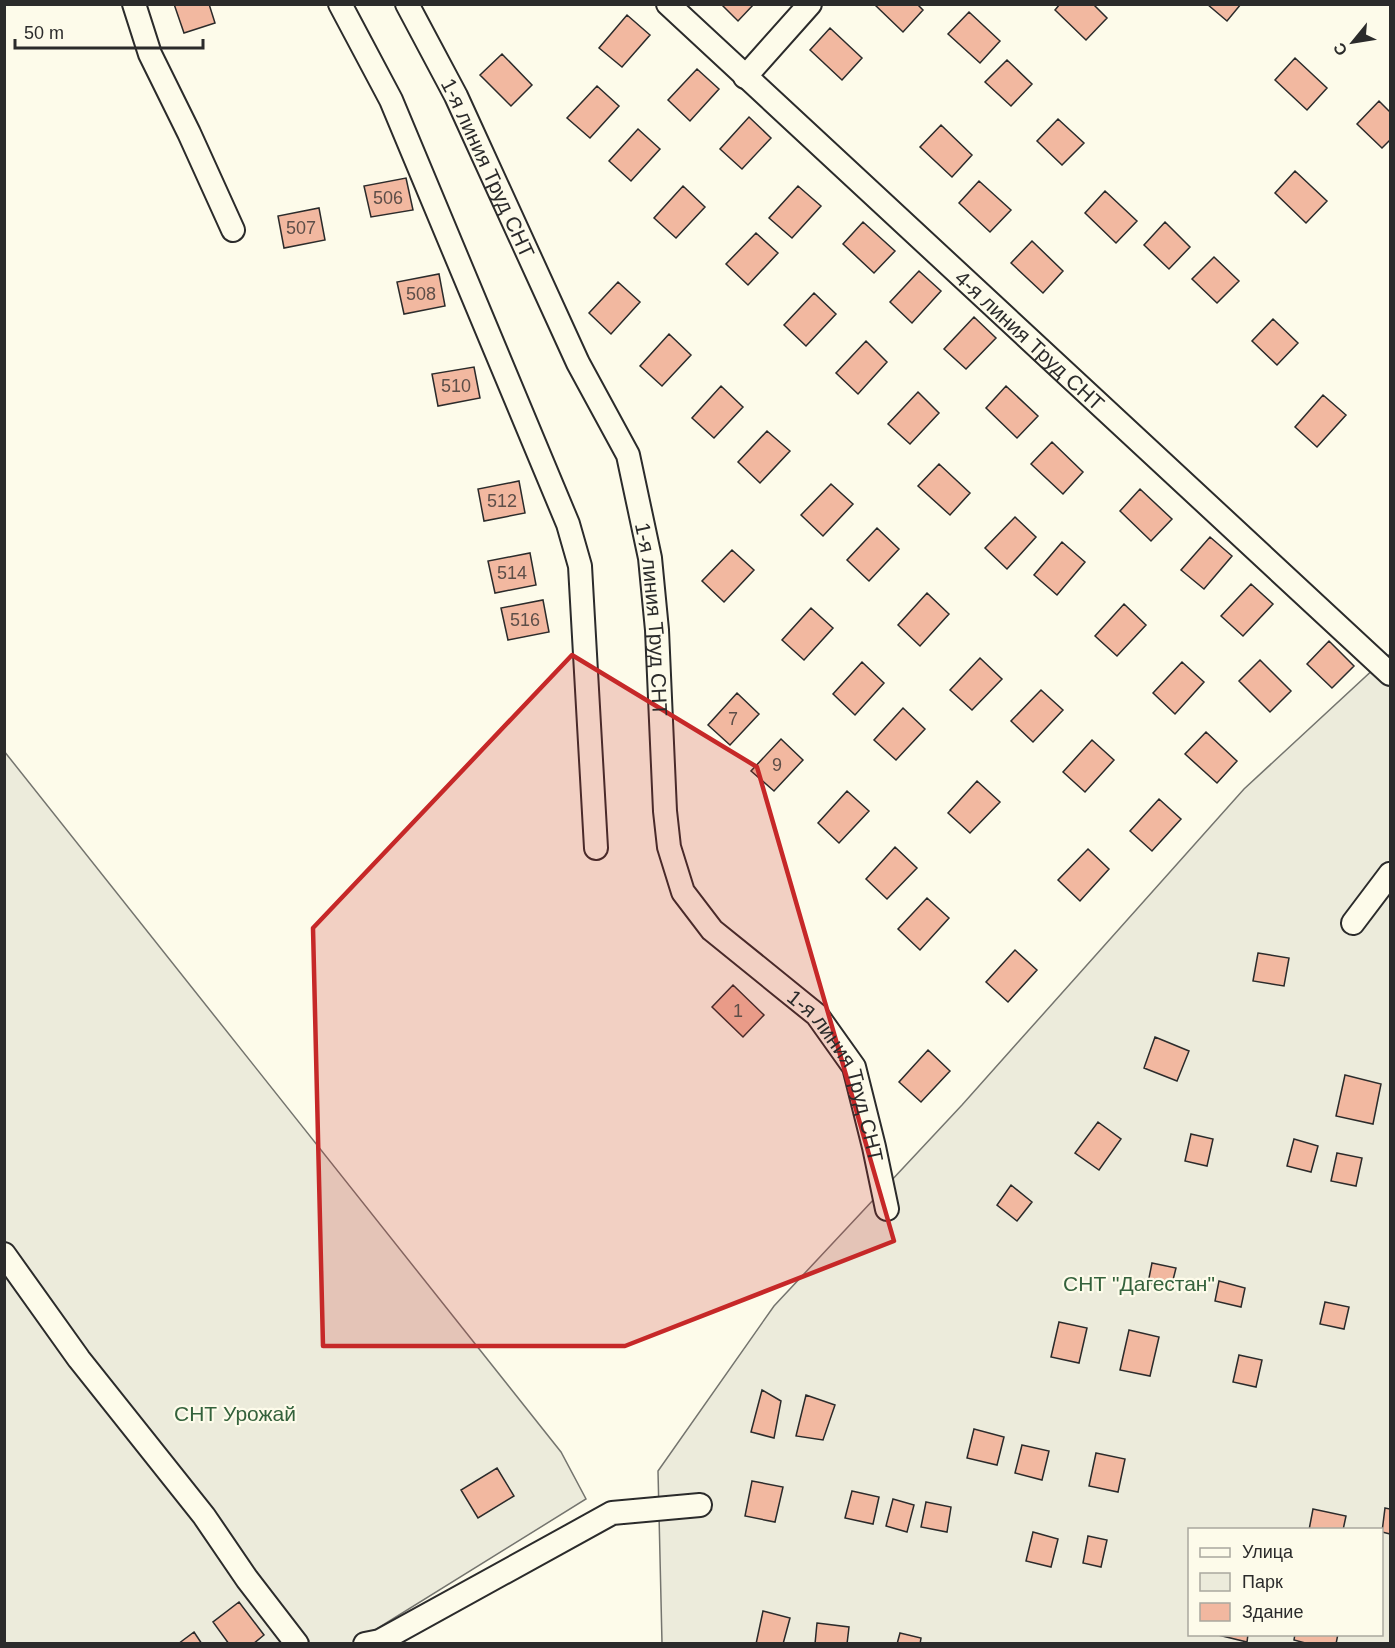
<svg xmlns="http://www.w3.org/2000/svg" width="1395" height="1648" viewBox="0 0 1395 1648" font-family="Helvetica,sans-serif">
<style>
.green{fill:#ecebdb;stroke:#74746e;stroke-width:1.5;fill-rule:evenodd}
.building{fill:#f2b8a0;stroke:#2b2b2b;stroke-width:1.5}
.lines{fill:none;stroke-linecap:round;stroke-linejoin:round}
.minor-casing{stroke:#2b2b2b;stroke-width:26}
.minor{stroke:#fdfbea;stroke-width:22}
.marked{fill:#c62828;fill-opacity:0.2;stroke:#c62828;stroke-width:4.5;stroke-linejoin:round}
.labels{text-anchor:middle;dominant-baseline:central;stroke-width:4.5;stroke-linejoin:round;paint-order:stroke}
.number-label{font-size:18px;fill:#5d4e48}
.street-label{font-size:21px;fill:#2b2b2b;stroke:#fdfbea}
.park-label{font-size:21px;fill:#34623c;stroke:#fdfbea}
</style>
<rect width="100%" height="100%" fill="#fdfbea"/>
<path class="green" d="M 1390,654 L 1390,1643 L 662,1643 L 658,1471 L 774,1306 L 962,1105 L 1244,789 ZM 1190,1530 L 1382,1530 L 1382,1634 L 1190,1634 Z
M 4,751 L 561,1452 L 586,1499 L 354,1643 L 5,1643 Z"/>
<path class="building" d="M 174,4 L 209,4 L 215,23 L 184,33 Z
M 721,4 L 754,4 L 738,21 Z
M 874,4 L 917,4 L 923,10 L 903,32 Z
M 1060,4 L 1093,4 L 1107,18 L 1086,40 L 1055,10 Z
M 1207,4 L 1241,4 L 1227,21 Z
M 969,12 L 1000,41 L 980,63 L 948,34 Z
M 627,15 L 650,35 L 622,67 L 599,48 Z
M 830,28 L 862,58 L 842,80 L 810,50 Z
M 502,54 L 532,85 L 511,106 L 480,75 Z
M 1295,58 L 1327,88 L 1307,110 L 1275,80 Z
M 1007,60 L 1032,84 L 1011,106 L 985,82 Z
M 697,69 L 719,89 L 690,121 L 668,100 Z
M 597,86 L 619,106 L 590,138 L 567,118 Z
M 1379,101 L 1390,112 L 1390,140 L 1382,148 L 1357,124 Z
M 749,117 L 771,138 L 742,169 L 720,149 Z
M 1058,119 L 1084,143 L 1062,165 L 1037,141 Z
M 941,125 L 972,155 L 952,177 L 920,147 Z
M 638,129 L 660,149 L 631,181 L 609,161 Z
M 1295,171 L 1327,201 L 1306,223 L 1275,193 Z
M 406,178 L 413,210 L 371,217 L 364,186 Z
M 979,181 L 1011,210 L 990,232 L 959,203 Z
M 683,186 L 705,207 L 676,238 L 654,218 Z
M 798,186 L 821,206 L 792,238 L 769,218 Z
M 1105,191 L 1137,221 L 1116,243 L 1085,213 Z
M 319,208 L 325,240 L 284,248 L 278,216 Z
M 863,222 L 895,251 L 874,273 L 843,244 Z
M 1165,222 L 1190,247 L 1169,269 L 1144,245 Z
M 756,233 L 778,253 L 748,285 L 726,264 Z
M 1032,241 L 1063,271 L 1043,293 L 1011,263 Z
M 1214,257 L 1239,281 L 1217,303 L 1192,279 Z
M 919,271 L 941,291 L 912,323 L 890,302 Z
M 439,274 L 445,306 L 404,314 L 397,282 Z
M 618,282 L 640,302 L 611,334 L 589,313 Z
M 814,293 L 836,314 L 806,346 L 784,325 Z
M 974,317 L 996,338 L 966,369 L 944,349 Z
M 1273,319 L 1298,343 L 1277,365 L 1252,341 Z
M 669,334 L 691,355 L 662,386 L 640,366 Z
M 866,341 L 887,362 L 858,394 L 836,373 Z
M 474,367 L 480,398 L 438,406 L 432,374 Z
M 721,386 L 743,407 L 714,438 L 692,418 Z
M 1006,386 L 1038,416 L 1017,438 L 986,408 Z
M 918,392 L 939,413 L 910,444 L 888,424 Z
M 1323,395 L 1346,415 L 1317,447 L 1295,427 Z
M 767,431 L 790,451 L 760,483 L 738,462 Z
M 1052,442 L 1083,472 L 1063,494 L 1031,464 Z
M 939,464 L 970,493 L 950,515 L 918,486 Z
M 519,481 L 525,513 L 484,521 L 478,489 Z
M 831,484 L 853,504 L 823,536 L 801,515 Z
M 1140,489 L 1172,519 L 1151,541 L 1120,511 Z
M 1015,517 L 1036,537 L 1007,569 L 985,548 Z
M 877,528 L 899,549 L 869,581 L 847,560 Z
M 1210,537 L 1232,556 L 1204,589 L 1181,570 Z
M 1062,542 L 1085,562 L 1057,595 L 1034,575 Z
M 732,550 L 754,570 L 724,602 L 702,581 Z
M 530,553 L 536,585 L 495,593 L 488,561 Z
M 1251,584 L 1273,604 L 1243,636 L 1221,616 Z
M 927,593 L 949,614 L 920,646 L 898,625 Z
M 543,600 L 549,632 L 508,640 L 501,608 Z
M 1124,604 L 1146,625 L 1117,656 L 1095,636 Z
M 811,608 L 833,628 L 804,660 L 782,640 Z
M 1329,641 L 1354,666 L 1332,688 L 1307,664 Z
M 980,658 L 1002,679 L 972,710 L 950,690 Z
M 1260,660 L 1291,691 L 1270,712 L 1239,681 Z
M 862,662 L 884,683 L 855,715 L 833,694 Z
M 1182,662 L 1204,682 L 1175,714 L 1153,693 Z
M 1041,690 L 1063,710 L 1033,742 L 1011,721 Z
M 737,693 L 759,714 L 730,745 L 708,725 Z
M 903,708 L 925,729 L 896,760 L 874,740 Z
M 1206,732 L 1237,761 L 1217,783 L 1185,754 Z
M 781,739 L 803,760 L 774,791 L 751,771 Z
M 1092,740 L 1114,760 L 1085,792 L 1063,772 Z
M 977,781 L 1000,802 L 970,833 L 948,813 Z
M 847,791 L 869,811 L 839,843 L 818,823 Z
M 1159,799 L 1181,819 L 1152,851 L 1130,831 Z
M 895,847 L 917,868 L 887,899 L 866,879 Z
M 1088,849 L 1109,869 L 1080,901 L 1058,880 Z
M 927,898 L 949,918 L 920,950 L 898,929 Z
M 1015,950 L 1037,970 L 1008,1002 L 986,982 Z
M 1258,953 L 1289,958 L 1284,986 L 1253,981 Z
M 733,985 L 764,1015 L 743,1037 L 712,1007 Z
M 1155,1037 L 1189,1051 L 1177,1081 L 1144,1068 Z
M 928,1050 L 950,1071 L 921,1102 L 899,1082 Z
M 1345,1075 L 1381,1084 L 1373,1124 L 1336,1116 Z
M 1098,1122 L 1121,1139 L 1099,1170 L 1075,1153 Z
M 1191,1134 L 1213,1139 L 1207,1166 L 1185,1161 Z
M 1294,1139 L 1318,1146 L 1311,1172 L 1287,1166 Z
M 1337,1153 L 1362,1158 L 1356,1186 L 1331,1181 Z
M 1011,1185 L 1032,1202 L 1017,1221 L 997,1205 Z
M 1152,1263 L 1176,1268 L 1171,1288 L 1148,1283 Z
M 1219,1281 L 1245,1288 L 1241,1307 L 1215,1301 Z
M 1325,1302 L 1349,1307 L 1344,1329 L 1320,1324 Z
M 1059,1322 L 1087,1328 L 1079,1363 L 1051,1357 Z
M 1129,1330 L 1159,1337 L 1150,1376 L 1120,1370 Z
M 1239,1355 L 1262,1360 L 1256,1387 L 1233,1382 Z
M 762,1390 L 781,1401 L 774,1438 L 751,1432 Z
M 806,1395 L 835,1405 L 823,1440 L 796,1436 Z
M 974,1429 L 1004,1437 L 997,1465 L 967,1458 Z
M 1022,1445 L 1049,1451 L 1042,1480 L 1015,1473 Z
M 1096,1453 L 1125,1459 L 1118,1492 L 1089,1486 Z
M 497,1468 L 514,1496 L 478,1518 L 461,1490 Z
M 752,1481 L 783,1487 L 775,1522 L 745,1516 Z
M 852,1491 L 879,1497 L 873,1524 L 845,1518 Z
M 893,1499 L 914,1505 L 907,1532 L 886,1526 Z
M 926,1502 L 951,1507 L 947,1532 L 921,1527 Z
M 1385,1508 L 1390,1509 L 1390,1534 L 1382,1532 Z
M 1313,1509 L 1346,1516 L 1343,1530 L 1309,1530 Z
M 1033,1532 L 1058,1539 L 1051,1567 L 1026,1561 Z
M 1088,1536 L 1107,1540 L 1101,1567 L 1083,1563 Z
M 239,1602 L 264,1635 L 253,1644 L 229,1644 L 213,1622 Z
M 763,1611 L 790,1618 L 783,1644 L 756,1644 Z
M 817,1623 L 849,1627 L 847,1644 L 815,1644 Z
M 194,1632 L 202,1644 L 178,1644 Z
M 900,1633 L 921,1638 L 920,1644 L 897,1644 Z
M 1214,1634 L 1248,1634 L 1247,1642 Z
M 1295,1634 L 1338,1634 L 1336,1644 L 1309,1644 L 1294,1640 Z"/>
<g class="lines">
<defs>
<g id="minor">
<path d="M 134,4 L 150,54 L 189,133 L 233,230"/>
<path d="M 340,4 L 391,100 L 568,524 L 580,566 L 596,848"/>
<path id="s1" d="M 407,4 L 456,96 L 578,363 L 628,455 L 650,558 L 657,630 L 665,811 L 669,847 L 683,892 L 712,930 L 817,1015 L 854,1067 L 874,1147 L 887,1209"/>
<path id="s2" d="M 668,4 L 1390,674"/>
<path d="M 745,77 L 810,4"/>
<path d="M 1353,923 L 1390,874"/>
<path d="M 4,1254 L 79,1359 L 204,1516 L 247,1579 L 297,1644"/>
<path d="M 365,1644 L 380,1641 L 612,1513 L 700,1505"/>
</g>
</defs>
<use href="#minor" class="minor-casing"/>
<use href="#minor" class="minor"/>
</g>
<path class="marked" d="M 572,655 L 757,767 L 894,1241 L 625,1346 L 323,1346 L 313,928 Z"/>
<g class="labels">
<g class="number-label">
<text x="388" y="198">506</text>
<text x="301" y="228">507</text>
<text x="421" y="294">508</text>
<text x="456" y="386">510</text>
<text x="502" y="501">512</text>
<text x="512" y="573">514</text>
<text x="525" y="620">516</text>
<text x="733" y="719">7</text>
<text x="777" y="765">9</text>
<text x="738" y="1011">1</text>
</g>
<g class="street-label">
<text stroke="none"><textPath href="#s1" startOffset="183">1-я линия Труд СНТ</textPath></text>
<text stroke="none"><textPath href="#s2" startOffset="494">4-я линия Труд СНТ</textPath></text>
<text stroke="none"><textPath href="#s1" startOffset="669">1-я линия Труд СНТ</textPath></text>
<text stroke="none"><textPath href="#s1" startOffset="1191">1-я линия Труд СНТ</textPath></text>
</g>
<g class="park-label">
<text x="1139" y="1283">СНТ "Дагестан"</text>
<text x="235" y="1413">СНТ Урожай</text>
</g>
</g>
<rect width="1395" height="1648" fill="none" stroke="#2b2b2b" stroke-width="12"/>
<rect x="1188" y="1528" width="195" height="108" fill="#fdfbea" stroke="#a9a89e" stroke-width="1.5"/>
<rect x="1200" y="1548" width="30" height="9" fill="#fdfbea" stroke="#a9a89e" stroke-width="1.5"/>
<text x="1242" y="1558" font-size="18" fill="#2b2b2b">Улица</text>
<rect x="1200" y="1573" width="30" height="18" fill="#ecebdb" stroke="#a9a89e" stroke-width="1.5"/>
<text x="1242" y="1588" font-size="18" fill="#2b2b2b">Парк</text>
<rect x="1200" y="1603" width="30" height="18" fill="#f2b8a0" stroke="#a9a89e" stroke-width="1.5"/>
<text x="1242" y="1618" font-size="18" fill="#2b2b2b">Здание</text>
<g transform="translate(1353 42) rotate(240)" stroke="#fdfbea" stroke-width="4.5" paint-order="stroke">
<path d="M0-4.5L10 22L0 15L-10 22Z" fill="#2b2b2b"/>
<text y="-9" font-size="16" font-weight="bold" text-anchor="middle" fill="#2b2b2b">С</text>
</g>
<path d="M15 39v9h188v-9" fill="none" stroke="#2b2b2b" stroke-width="3"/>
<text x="24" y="39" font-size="18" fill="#2b2b2b" stroke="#fdfbea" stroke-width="4.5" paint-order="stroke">50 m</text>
</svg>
